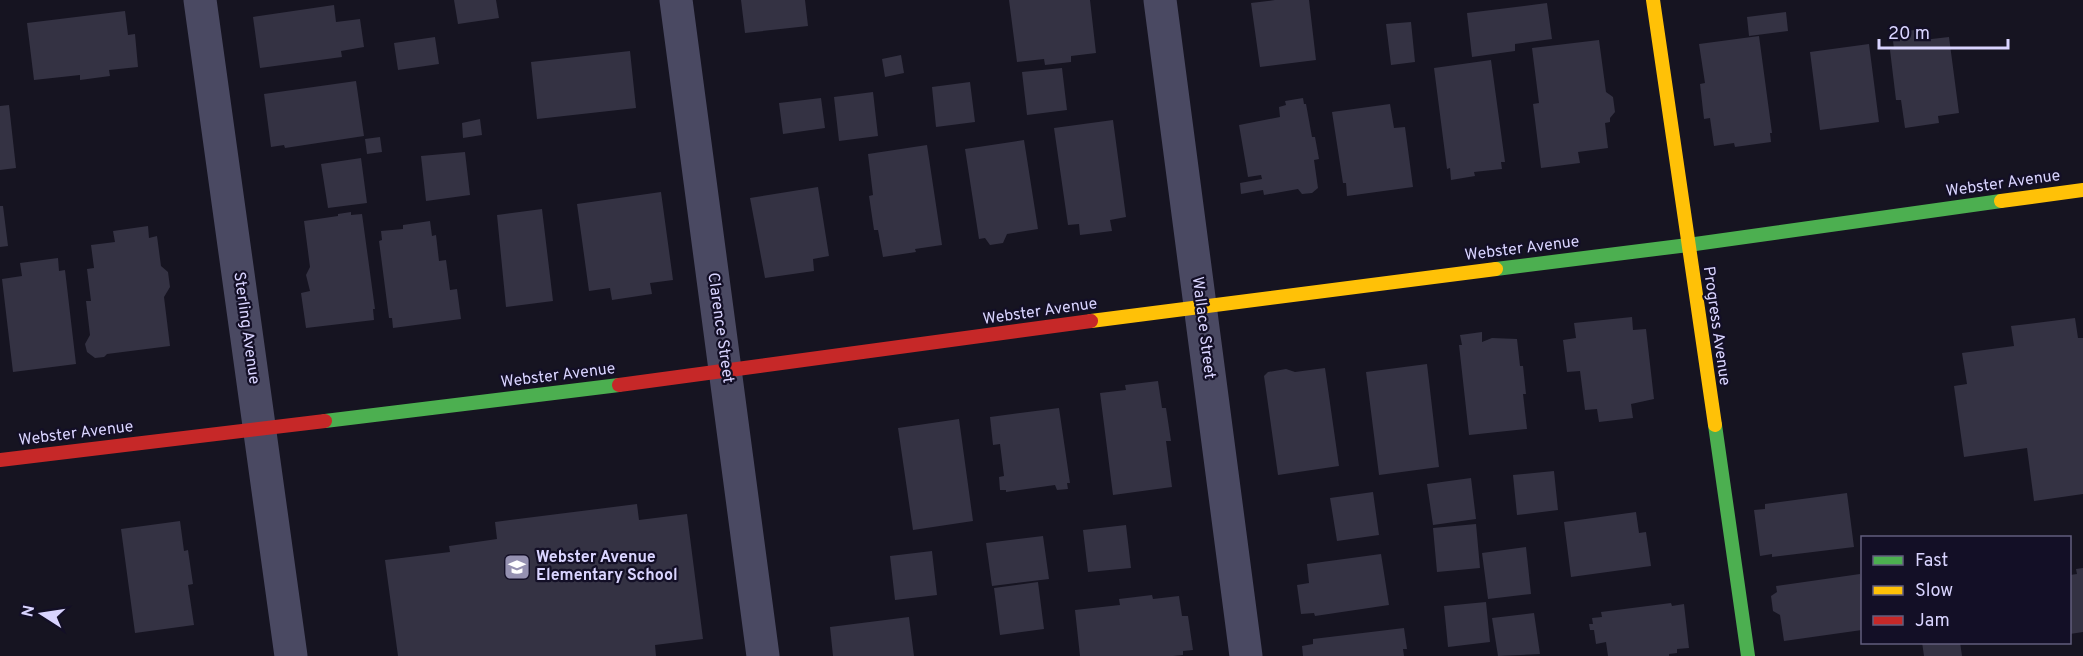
<svg xmlns="http://www.w3.org/2000/svg" width="2083" height="656" viewBox="0 0 2083 656" font-family="Overpass,sans-serif">
<style>
.building{fill:#343243}
.lines{fill:none;stroke-linecap:round;stroke-linejoin:round}
.street{stroke:#4a4962;stroke-width:33}
.fast{stroke:#4caf50;stroke-width:14}
.slow{stroke:#ffc107;stroke-width:14}
.jam{stroke:#c62828;stroke-width:14}
.labels{text-anchor:middle;dominant-baseline:central;stroke-width:4.5;stroke-linejoin:round;paint-order:stroke}
.street-label{font-size:16px;fill:#d9d4ff;stroke:#130f26}
.poi-label{font-size:16px;font-weight:bold;fill:#d9d4ff;stroke:#130f26;text-anchor:start}
</style>
<rect width="100%" height="100%" fill="#161421"/>
<path class="building" d="M 454,0 L 496,0 L 499,18 L 458,24 Z
M 741,0 L 805,0 L 808,26 L 745,33 Z
M 1009,0 L 1090,0 L 1096,53 L 1071,56 L 1071,62 L 1045,65 L 1044,59 L 1017,62 Z
M 1275,0 L 1309,0 L 1316,60 L 1260,67 L 1251,3 Z
M 1547,3 L 1552,39 L 1515,44 L 1515,51 L 1472,57 L 1467,13 Z
M 334,5 L 336,22 L 360,19 L 364,47 L 341,51 L 342,57 L 260,68 L 253,17 Z
M 125,11 L 128,35 L 135,34 L 138,67 L 109,70 L 110,76 L 80,80 L 80,75 L 34,80 L 27,23 Z
M 1786,12 L 1788,31 L 1749,36 L 1747,17 Z
M 1411,22 L 1415,62 L 1391,65 L 1386,24 Z
M 1922,29 L 1923,40 L 1949,37 L 1959,113 L 1938,116 L 1939,123 L 1905,128 L 1901,100 L 1896,100 L 1890,50 L 1894,49 L 1892,33 Z
M 1759,36 L 1772,133 L 1770,133 L 1771,142 L 1735,147 L 1734,143 L 1714,146 L 1710,118 L 1704,119 L 1700,84 L 1705,83 L 1699,44 Z
M 435,37 L 439,64 L 398,70 L 394,43 Z
M 1599,40 L 1606,92 L 1613,97 L 1615,112 L 1610,118 L 1610,122 L 1605,123 L 1608,148 L 1578,152 L 1580,163 L 1541,168 L 1533,104 L 1539,103 L 1532,48 Z
M 1869,44 L 1879,122 L 1820,130 L 1810,52 Z
M 630,51 L 636,108 L 537,119 L 531,62 Z
M 901,55 L 904,73 L 885,77 L 882,59 Z
M 1491,60 L 1505,162 L 1501,162 L 1502,169 L 1474,172 L 1475,176 L 1451,180 L 1450,168 L 1447,169 L 1434,68 Z
M 1062,68 L 1067,110 L 1027,115 L 1022,72 Z
M 356,81 L 364,136 L 285,148 L 284,145 L 271,147 L 264,94 Z
M 970,82 L 975,122 L 936,127 L 932,87 Z
M 873,92 L 878,136 L 839,141 L 834,97 Z
M 821,98 L 825,128 L 783,134 L 779,103 Z
M 1303,98 L 1304,104 L 1306,104 L 1312,137 L 1315,137 L 1319,159 L 1314,160 L 1318,188 L 1312,193 L 1302,194 L 1298,189 L 1264,195 L 1263,190 L 1241,194 L 1240,183 L 1262,179 L 1261,175 L 1248,177 L 1239,125 L 1280,117 L 1279,107 L 1286,105 L 1285,101 Z
M 1390,104 L 1394,128 L 1405,127 L 1413,187 L 1347,196 L 1346,183 L 1343,183 L 1332,112 Z
M 9,105 L 16,168 L 0,170 L 0,106 Z
M 480,119 L 482,135 L 463,138 L 462,123 Z
M 1113,120 L 1126,217 L 1110,220 L 1112,231 L 1080,235 L 1079,224 L 1068,225 L 1054,128 Z
M 380,137 L 382,152 L 367,154 L 365,139 Z
M 1024,140 L 1038,229 L 1007,234 L 1003,243 L 990,245 L 985,238 L 979,239 L 965,149 Z
M 927,145 L 942,245 L 915,249 L 916,252 L 883,257 L 878,230 L 874,230 L 869,196 L 873,195 L 868,154 Z
M 465,152 L 470,195 L 426,201 L 421,156 Z
M 361,158 L 367,203 L 328,208 L 321,164 Z
M 818,187 L 829,256 L 813,259 L 814,271 L 765,278 L 750,198 Z
M 661,192 L 673,280 L 650,283 L 652,294 L 612,300 L 610,288 L 589,291 L 577,204 Z
M 0,206 L 3,206 L 8,246 L 0,247 Z
M 542,209 L 553,301 L 506,307 L 497,215 Z
M 351,212 L 351,215 L 362,214 L 375,309 L 373,309 L 374,320 L 306,328 L 301,293 L 310,291 L 306,275 L 310,267 L 304,221 L 338,216 L 338,214 Z
M 430,221 L 432,236 L 436,235 L 439,261 L 446,260 L 450,290 L 457,289 L 461,319 L 393,328 L 392,318 L 389,318 L 379,241 L 382,240 L 381,231 L 403,229 L 403,225 Z
M 148,226 L 149,238 L 157,236 L 161,266 L 168,272 L 170,287 L 164,297 L 170,346 L 107,354 L 104,357 L 95,358 L 87,352 L 85,344 L 90,335 L 86,301 L 91,301 L 87,269 L 94,268 L 91,245 L 115,242 L 113,231 Z
M 58,258 L 59,271 L 65,270 L 76,364 L 13,372 L 2,279 L 22,276 L 20,263 Z
M 1632,317 L 1633,330 L 1646,329 L 1654,399 L 1631,404 L 1633,418 L 1599,422 L 1597,409 L 1585,410 L 1580,371 L 1567,372 L 1563,340 L 1576,338 L 1574,323 Z
M 2075,318 L 2078,338 L 2083,338 L 2083,494 L 2034,501 L 2027,448 L 1964,457 L 1954,386 L 1967,384 L 1962,353 L 2014,346 L 2011,326 Z
M 1482,332 L 1482,342 L 1492,338 L 1517,339 L 1520,366 L 1523,366 L 1526,394 L 1523,394 L 1527,429 L 1469,435 L 1459,345 L 1462,345 L 1460,335 Z
M 1427,364 L 1439,467 L 1379,475 L 1366,372 Z
M 1325,368 L 1339,466 L 1278,475 L 1264,376 L 1268,372 L 1286,369 L 1295,372 Z
M 1158,381 L 1162,408 L 1166,408 L 1171,441 L 1166,441 L 1172,487 L 1113,495 L 1100,393 L 1126,390 L 1125,385 Z
M 1059,408 L 1070,483 L 1067,483 L 1068,489 L 1057,490 L 1055,485 L 1006,492 L 1006,490 L 1000,490 L 999,477 L 1004,476 L 1000,444 L 993,445 L 990,417 Z
M 959,419 L 973,521 L 913,530 L 898,428 Z
M 1554,471 L 1558,510 L 1517,515 L 1513,475 Z
M 1471,478 L 1476,519 L 1433,525 L 1427,484 Z
M 1373,492 L 1379,535 L 1337,541 L 1330,498 Z
M 1847,493 L 1854,547 L 1772,557 L 1772,554 L 1760,556 L 1754,510 L 1765,509 L 1765,504 Z
M 637,504 L 639,520 L 687,514 L 703,639 L 655,645 L 656,656 L 398,656 L 385,560 L 450,552 L 449,546 L 497,539 L 495,522 Z
M 1636,512 L 1639,533 L 1646,532 L 1651,566 L 1571,577 L 1564,522 Z
M 180,521 L 184,551 L 188,550 L 193,584 L 188,585 L 194,625 L 135,633 L 121,529 Z
M 1476,524 L 1480,568 L 1437,572 L 1433,528 Z
M 1126,525 L 1131,568 L 1088,572 L 1083,530 Z
M 1043,536 L 1049,579 L 992,586 L 986,543 Z
M 1526,547 L 1531,594 L 1488,599 L 1482,553 Z
M 932,551 L 937,595 L 895,600 L 890,556 Z
M 1381,554 L 1389,605 L 1315,616 L 1314,613 L 1301,614 L 1297,585 L 1309,583 L 1307,564 Z
M 2083,568 L 2083,632 L 2070,634 L 2070,575 L 2077,574 L 2076,569 Z
M 1860,574 L 1862,593 L 1862,630 L 1784,641 L 1780,615 L 1773,611 L 1771,596 L 1777,592 L 1776,586 Z
M 1038,582 L 1044,629 L 1000,635 L 994,588 Z
M 1152,595 L 1153,599 L 1179,596 L 1182,616 L 1188,616 L 1193,650 L 1183,651 L 1183,655 L 1173,656 L 1080,656 L 1075,610 L 1120,605 L 1119,599 Z
M 1486,602 L 1490,642 L 1448,647 L 1444,606 Z
M 1671,603 L 1672,606 L 1684,604 L 1689,648 L 1677,649 L 1677,653 L 1669,654 L 1669,656 L 1608,656 L 1606,642 L 1596,644 L 1594,630 L 1590,630 L 1589,624 L 1593,624 L 1592,618 L 1602,617 L 1601,612 Z
M 1534,613 L 1540,654 L 1498,656 L 1492,618 Z
M 909,617 L 914,656 L 833,656 L 830,627 Z
M 1404,628 L 1407,649 L 1403,649 L 1404,656 L 1303,656 L 1302,646 L 1313,644 L 1313,639 Z
M 1922,642 L 1960,642 L 1962,656 L 1924,656 Z"/>
<g class="lines">
<path class="street" d="M 200,0 L 291,656
M 676,0 L 763,656
M 1160,0 L 1246,656"/>
<path class="fast" d="M 1496,269 L 1688,245 L 2001,201
M 325,421 L 619,385
M 1715,425 L 1748,656"/>
<path class="slow" d="M 1653,0 L 1715,425
M 2001,201 L 2083,190
M 1091,321 L 1496,269"/>
<path class="jam" d="M 619,385 L 1091,321
M 0,460 L 325,421"/>
</g>
<defs>
<symbol id="school-square" viewBox="-11 -11 22 22"><rect x="-9" y="-9" width="18" height="18" rx="4" fill="#9591b1" stroke="#130f26"/><path d="M0-5L7-2L0 1L-7-2ZM-4 1L0 2.5L4 1V4Q0 6-4 4Z" fill="#fff"/></symbol>
</defs>
<g fill-rule="evenodd">
<use href="#school-square" x="502" y="552" width="30" height="30"/>
</g>
<g class="labels">
<g class="street-label">
<text transform="translate(2003 184) rotate(-8)">Webster Avenue</text>
<text transform="translate(1522 249) rotate(-7)">Webster Avenue</text>
<text transform="translate(1040 312) rotate(-8)">Webster Avenue</text>
<text transform="translate(1716 326) rotate(82)">Progress Avenue</text>
<text transform="translate(246 328) rotate(82)">Sterling Avenue</text>
<text transform="translate(720 328) rotate(82)">Clarence Street</text>
<text transform="translate(1203 328) rotate(83)">Wallace Street</text>
<text transform="translate(558 376) rotate(-7)">Webster Avenue</text>
<text transform="translate(76 434) rotate(-7)">Webster Avenue</text>
</g>
<g class="poi-label">
<text x="536" y="558">Webster Avenue<tspan x="536" dy="18">Elementary School</tspan></text>
</g>
</g>
<rect x="1861" y="536" width="210" height="108" fill="#130f26" stroke="#625e7d" stroke-width="1.5"/>
<rect x="1873" y="556" width="30" height="9" fill="#4caf50" stroke="#625e7d" stroke-width="1.5"/>
<text x="1915" y="566" font-size="18" fill="#d9d4ff">Fast</text>
<rect x="1873" y="586" width="30" height="9" fill="#ffc107" stroke="#625e7d" stroke-width="1.5"/>
<text x="1915" y="596" font-size="18" fill="#d9d4ff">Slow</text>
<rect x="1873" y="616" width="30" height="9" fill="#c62828" stroke="#625e7d" stroke-width="1.5"/>
<text x="1915" y="626" font-size="18" fill="#d9d4ff">Jam</text>
<g transform="translate(42 614) rotate(282)" stroke="#130f26" stroke-width="4.5" paint-order="stroke">
<path d="M0-4.5L10 22L0 15L-10 22Z" fill="#d9d4ff"/>
<text y="-9" font-size="16" font-weight="bold" text-anchor="middle" fill="#d9d4ff">N</text>
</g>
<path d="M1879 39v9h129v-9" fill="none" stroke="#d9d4ff" stroke-width="3"/>
<text x="1888" y="39" font-size="18" fill="#d9d4ff" stroke="#130f26" stroke-width="4.5" paint-order="stroke">20 m</text>
</svg>
